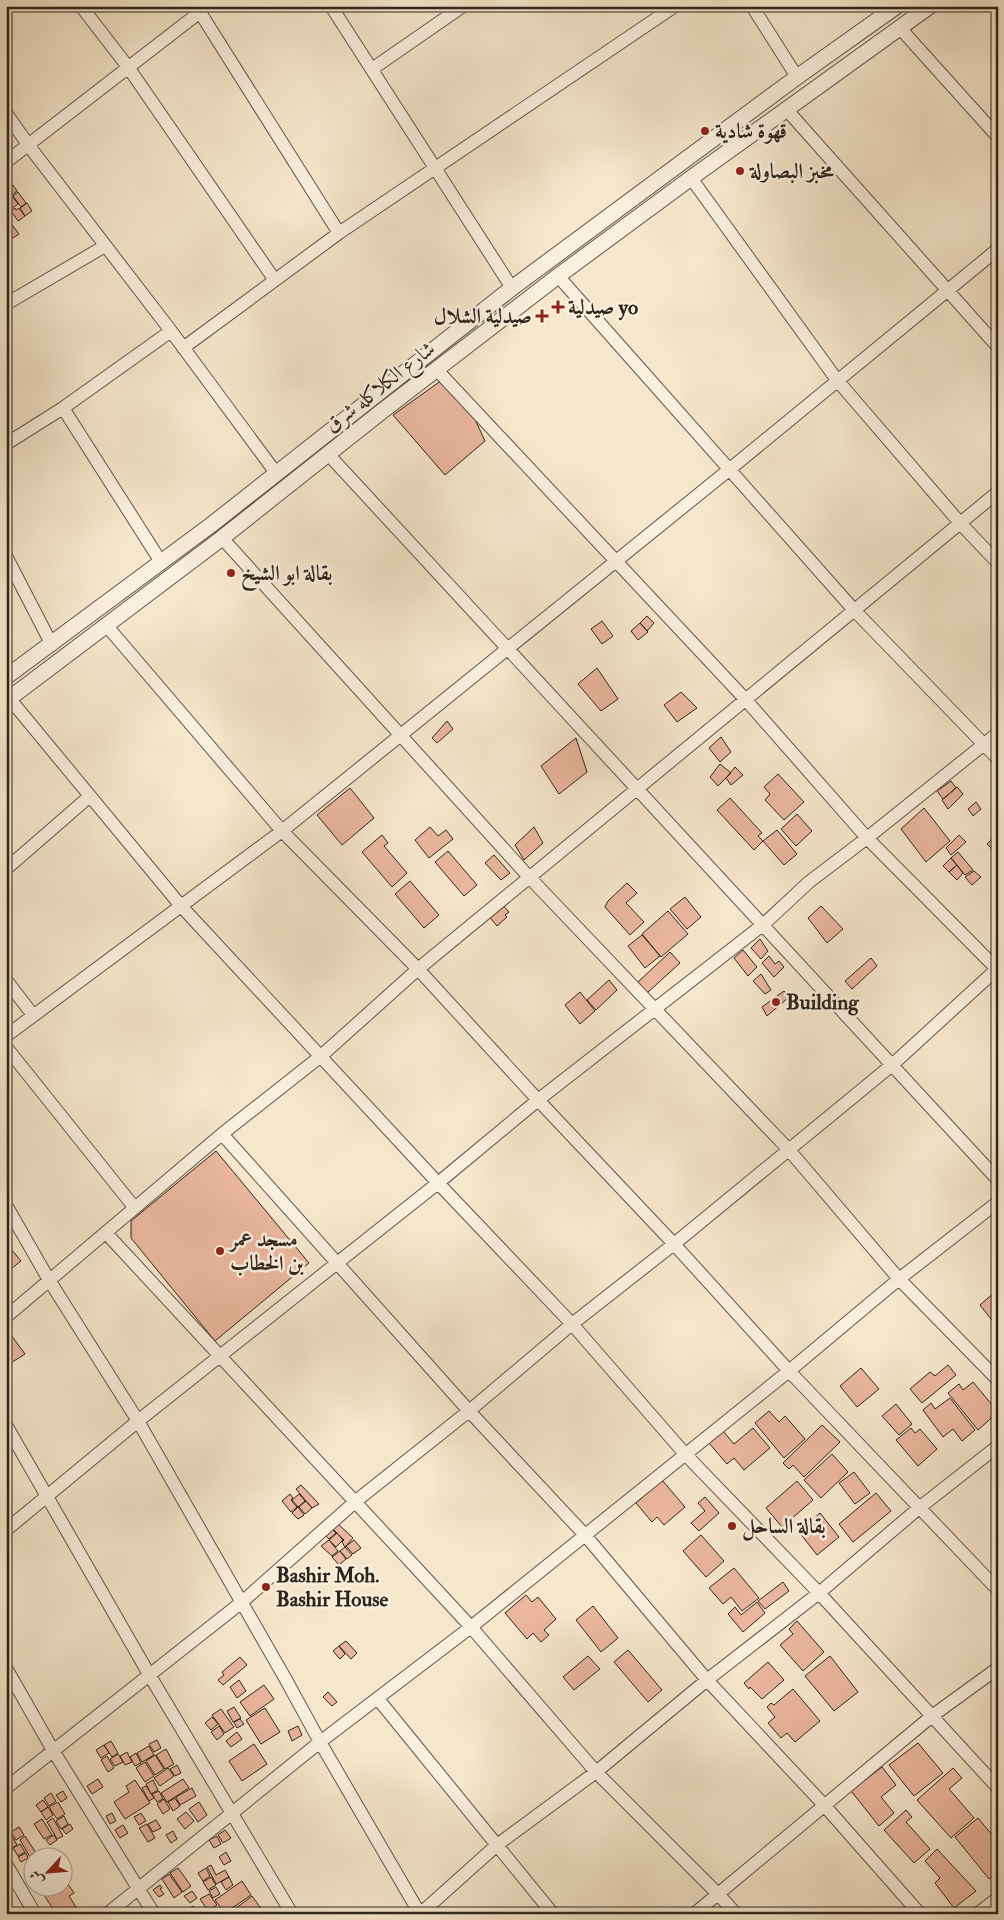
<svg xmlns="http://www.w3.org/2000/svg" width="1004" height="1920" viewBox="0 0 1004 1920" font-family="'IM FELL Double Pica',Amiri,serif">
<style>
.building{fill:#eab79e;stroke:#2e251c}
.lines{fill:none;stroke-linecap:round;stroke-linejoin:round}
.minor-casing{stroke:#605548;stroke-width:14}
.tertiary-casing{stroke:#605548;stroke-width:17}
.minor{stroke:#f9efdd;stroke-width:12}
.tertiary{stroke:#f9efdd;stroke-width:15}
.poi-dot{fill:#8f2418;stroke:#f9efdd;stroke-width:2}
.labels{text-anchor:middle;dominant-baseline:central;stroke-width:5;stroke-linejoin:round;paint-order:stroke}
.poi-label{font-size:21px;font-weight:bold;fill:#2e251c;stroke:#f9efdd;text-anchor:start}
.street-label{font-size:21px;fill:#2e251c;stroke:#f9efdd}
</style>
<rect width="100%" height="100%" fill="#f6e6cb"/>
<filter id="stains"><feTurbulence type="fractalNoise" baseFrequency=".004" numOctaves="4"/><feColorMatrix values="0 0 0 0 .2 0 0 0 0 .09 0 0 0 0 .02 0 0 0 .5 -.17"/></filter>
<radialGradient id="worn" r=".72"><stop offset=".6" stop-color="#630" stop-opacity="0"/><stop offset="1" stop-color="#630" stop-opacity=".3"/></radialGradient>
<path class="building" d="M 13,185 L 17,191 L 6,200 L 6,190 Z
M 18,192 L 26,203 L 21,207 L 13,196 Z
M 12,196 L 18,204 L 10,210 L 6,206 L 6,201 Z
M 27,203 L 32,211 L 25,216 L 20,208 Z
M 15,208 L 16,210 L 19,208 L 25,216 L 18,221 L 11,211 Z
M 10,222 L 19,234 L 13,238 L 6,229 L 6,225 Z
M 442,380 L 473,415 L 485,441 L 445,475 L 393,415 Z
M 647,616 L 654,623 L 647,631 L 640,623 Z
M 602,621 L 613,636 L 602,644 L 591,629 Z
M 640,623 L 648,632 L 638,640 L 631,631 Z
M 597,668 L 618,699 L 601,711 L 578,684 Z
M 681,692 L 697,708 L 677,722 L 664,705 Z
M 447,721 L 453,729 L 437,743 L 432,738 Z
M 721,737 L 731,752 L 720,762 L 709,748 Z
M 576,738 L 587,772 L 559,794 L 541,766 Z
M 720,764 L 731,773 L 718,786 L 710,777 Z
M 735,767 L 743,775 L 731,785 L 726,778 Z
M 778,774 L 804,802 L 784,820 L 765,800 L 770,794 L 764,787 Z
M 951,781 L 956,788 L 943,799 L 937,791 Z
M 957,787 L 963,794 L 948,809 L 942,800 Z
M 350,788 L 374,818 L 342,845 L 317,815 Z
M 730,798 L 762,833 L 758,836 L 763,841 L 754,850 L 717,810 Z
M 976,802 L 981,809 L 973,816 L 968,809 Z
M 924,808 L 950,841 L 926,862 L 901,829 Z
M 797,814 L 812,831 L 796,846 L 781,829 Z
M 430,827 L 438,836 L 446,830 L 453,839 L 429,858 L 415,840 Z
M 534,827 L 543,843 L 524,860 L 515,845 Z
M 777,830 L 797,854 L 784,865 L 763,841 Z
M 998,833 L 998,846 L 993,850 L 987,844 Z
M 382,835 L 388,843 L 384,846 L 407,873 L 392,887 L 362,852 Z
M 959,835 L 966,842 L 951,855 L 946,848 Z
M 448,851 L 477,885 L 464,896 L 435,862 Z
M 958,852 L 973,870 L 965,875 L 951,858 Z
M 494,855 L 510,873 L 501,880 L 485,863 Z
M 951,858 L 957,865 L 949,872 L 943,866 Z
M 957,865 L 963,873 L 957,880 L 949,872 Z
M 974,871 L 981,877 L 972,885 L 965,877 Z
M 410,881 L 439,915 L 424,928 L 395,894 Z
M 627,883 L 637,893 L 626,903 L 644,922 L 630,935 L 605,907 L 608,901 Z
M 685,897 L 701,917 L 687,929 L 670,909 Z
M 500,902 L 509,912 L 505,915 L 507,917 L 497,926 L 487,914 Z
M 821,906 L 843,929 L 827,943 L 808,918 Z
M 668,911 L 688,934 L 661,957 L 642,934 Z
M 642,935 L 660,956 L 645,968 L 628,946 Z
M 760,939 L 768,951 L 761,959 L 751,948 Z
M 743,950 L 757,967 L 748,976 L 734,958 Z
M 670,952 L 680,963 L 647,993 L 638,982 Z
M 769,956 L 775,964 L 779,961 L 784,967 L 774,977 L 762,963 Z
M 871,958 L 877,966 L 852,989 L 845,981 Z
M 761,974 L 771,990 L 765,994 L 753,981 Z
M 609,980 L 617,990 L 596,1010 L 587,1000 Z
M 784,991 L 789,997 L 767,1016 L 762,1007 Z
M 580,992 L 595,1011 L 580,1024 L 565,1005 Z
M 216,1151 L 309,1263 L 215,1341 L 131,1238 L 131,1221 Z
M 6,1243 L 21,1261 L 6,1273 Z
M 995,1292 L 998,1296 L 998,1328 L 980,1305 Z
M 6,1328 L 25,1354 L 6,1366 Z
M 948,1365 L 956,1375 L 922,1403 L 910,1389 L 930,1372 L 935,1376 Z
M 861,1368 L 879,1389 L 857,1407 L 840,1386 Z
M 973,1382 L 998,1412 L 978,1430 L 948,1393 L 959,1384 L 963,1390 Z
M 950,1398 L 975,1430 L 962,1441 L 953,1429 L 943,1437 L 923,1410 L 931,1403 L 935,1409 Z
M 896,1404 L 912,1424 L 899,1435 L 882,1416 Z
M 769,1411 L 779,1422 L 785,1416 L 805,1439 L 784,1458 L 755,1423 Z
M 822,1425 L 840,1442 L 804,1477 L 793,1465 L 789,1469 L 783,1463 Z
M 753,1428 L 770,1448 L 744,1470 L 734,1458 L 727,1464 L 709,1443 L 723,1431 L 734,1444 Z
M 911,1428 L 915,1433 L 920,1429 L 937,1449 L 918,1466 L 896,1440 Z
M 832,1454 L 848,1472 L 821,1498 L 804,1480 Z
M 854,1472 L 870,1493 L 855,1504 L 839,1483 Z
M 662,1480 L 685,1507 L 664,1525 L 657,1517 L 652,1522 L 636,1503 Z
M 797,1481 L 813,1500 L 782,1527 L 766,1508 Z
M 301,1485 L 319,1504 L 312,1508 L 296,1489 Z
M 876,1493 L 891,1511 L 853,1542 L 839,1524 Z
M 290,1494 L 293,1498 L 291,1500 L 297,1507 L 291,1512 L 282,1501 Z
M 299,1494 L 305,1501 L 298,1507 L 292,1500 Z
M 705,1497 L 719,1513 L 699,1531 L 691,1523 L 705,1511 L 698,1503 Z
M 306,1501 L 312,1508 L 305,1514 L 299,1507 Z
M 298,1507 L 304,1515 L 298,1519 L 292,1513 Z
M 820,1513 L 839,1537 L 817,1555 L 799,1532 Z
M 336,1522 L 353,1538 L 345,1547 L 342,1542 L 344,1540 L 330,1526 Z
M 330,1527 L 336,1533 L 329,1539 L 323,1533 Z
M 337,1533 L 343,1540 L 336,1547 L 329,1540 Z
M 701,1535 L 724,1561 L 706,1577 L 683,1551 Z
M 329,1540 L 338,1551 L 332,1556 L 321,1546 Z
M 354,1540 L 361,1548 L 353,1554 L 346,1546 Z
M 345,1547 L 352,1555 L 347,1559 L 340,1551 Z
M 340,1551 L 346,1559 L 339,1565 L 332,1557 Z
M 734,1568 L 759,1598 L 742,1611 L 731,1597 L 723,1604 L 709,1588 Z
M 783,1582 L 789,1591 L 765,1609 L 758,1601 Z
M 526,1595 L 532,1602 L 538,1597 L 556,1619 L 544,1630 L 549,1635 L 541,1642 L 533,1633 L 527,1639 L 505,1613 Z
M 757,1602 L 765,1613 L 743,1632 L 728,1614 L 735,1607 L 741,1615 Z
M 593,1606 L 618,1638 L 601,1652 L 576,1620 Z
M 797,1621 L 824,1652 L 803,1671 L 780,1645 L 793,1634 L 789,1629 Z
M 346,1641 L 357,1653 L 351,1659 L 339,1646 Z
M 339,1646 L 345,1654 L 340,1659 L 333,1651 Z
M 628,1650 L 662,1690 L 648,1702 L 614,1662 Z
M 588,1656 L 600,1669 L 574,1690 L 563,1677 Z
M 830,1656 L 858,1692 L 834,1711 L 805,1676 Z
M 240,1657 L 247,1665 L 223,1685 L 218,1680 L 224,1675 L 222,1672 Z
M 768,1662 L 784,1680 L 762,1699 L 750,1687 L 749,1689 L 744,1683 Z
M 239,1680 L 246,1691 L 237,1698 L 230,1687 Z
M 264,1685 L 274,1699 L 250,1716 L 240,1702 Z
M 793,1689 L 820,1721 L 795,1742 L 787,1733 L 781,1738 L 768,1723 L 775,1717 L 767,1707 L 771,1703 L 774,1705 Z
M 328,1692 L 337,1702 L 332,1706 L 323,1697 Z
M 234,1707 L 241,1718 L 233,1722 L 227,1711 Z
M 265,1708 L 280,1732 L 261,1744 L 246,1720 Z
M 221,1709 L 234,1727 L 225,1733 L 212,1715 Z
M 212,1717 L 218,1724 L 211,1730 L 205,1723 Z
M 240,1719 L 244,1724 L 237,1728 L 234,1722 Z
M 219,1726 L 224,1734 L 217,1740 L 211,1732 Z
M 298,1726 L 302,1735 L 292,1741 L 288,1731 Z
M 237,1732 L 242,1739 L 231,1747 L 226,1741 Z
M 157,1740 L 161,1748 L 154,1752 L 149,1744 Z
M 111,1741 L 118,1753 L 112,1757 L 104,1745 Z
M 918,1743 L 943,1773 L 914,1796 L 889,1765 Z
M 254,1744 L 267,1764 L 242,1781 L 229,1761 Z
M 104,1745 L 109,1753 L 101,1758 L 96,1750 Z
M 149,1746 L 154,1755 L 142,1762 L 137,1753 Z
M 166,1749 L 174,1764 L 165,1769 L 156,1755 Z
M 127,1752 L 132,1762 L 125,1765 L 120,1756 Z
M 136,1753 L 141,1763 L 135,1766 L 130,1757 Z
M 118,1754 L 123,1762 L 115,1766 L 110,1759 Z
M 155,1755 L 164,1769 L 155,1775 L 146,1761 Z
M 107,1756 L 114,1768 L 108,1772 L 101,1760 Z
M 145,1762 L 154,1776 L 145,1782 L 136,1768 Z
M 177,1765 L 181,1773 L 175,1776 L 170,1769 Z
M 882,1767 L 896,1785 L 881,1797 L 894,1813 L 879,1826 L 851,1791 Z
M 168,1768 L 174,1776 L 160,1786 L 154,1778 Z
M 953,1768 L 962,1778 L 949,1789 L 974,1818 L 951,1838 L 917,1800 Z
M 98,1779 L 103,1787 L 92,1794 L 87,1786 Z
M 183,1779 L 189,1788 L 167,1802 L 161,1793 Z
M 135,1780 L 150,1803 L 125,1819 L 114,1802 L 129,1792 L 126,1786 Z
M 153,1780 L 158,1790 L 151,1794 L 146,1784 Z
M 146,1786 L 154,1798 L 149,1801 L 142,1788 Z
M 192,1788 L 196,1796 L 180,1805 L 176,1797 Z
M 63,1791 L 67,1798 L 61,1802 L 56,1795 Z
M 159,1791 L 163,1799 L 157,1802 L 152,1794 Z
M 51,1793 L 56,1801 L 49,1806 L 44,1798 Z
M 175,1798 L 180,1806 L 173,1811 L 168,1802 Z
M 164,1799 L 170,1809 L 163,1814 L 157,1804 Z
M 43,1800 L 48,1807 L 41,1812 L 36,1805 Z
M 58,1802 L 65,1814 L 57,1819 L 49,1807 Z
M 199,1802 L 207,1815 L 198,1822 L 189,1809 Z
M 48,1807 L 53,1815 L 46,1820 L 41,1812 Z
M 906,1810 L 912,1817 L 906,1822 L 930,1849 L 914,1863 L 884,1830 Z
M 186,1812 L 194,1821 L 185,1829 L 177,1819 Z
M 112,1813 L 116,1821 L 110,1824 L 106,1816 Z
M 141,1813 L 146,1821 L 139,1825 L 134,1817 Z
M 64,1816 L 68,1824 L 61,1829 L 56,1821 Z
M 53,1818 L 63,1836 L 57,1839 L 47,1822 Z
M 978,1818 L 998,1842 L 998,1872 L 989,1879 L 955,1837 Z
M 42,1819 L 52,1835 L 44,1839 L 34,1824 Z
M 156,1820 L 161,1828 L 153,1832 L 148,1824 Z
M 70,1824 L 73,1829 L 66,1834 L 62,1829 Z
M 147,1824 L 155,1838 L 148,1842 L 139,1828 Z
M 123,1825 L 128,1833 L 120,1838 L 115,1830 Z
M 7,1827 L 17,1845 L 12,1848 L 6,1838 Z
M 19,1827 L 24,1835 L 16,1840 L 11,1832 Z
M 225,1830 L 231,1838 L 223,1843 L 218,1835 Z
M 173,1831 L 177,1839 L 171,1843 L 166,1835 Z
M 54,1835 L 57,1840 L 50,1845 L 46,1840 Z
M 25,1836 L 36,1853 L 30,1857 L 20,1840 Z
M 217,1836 L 221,1844 L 214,1848 L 209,1840 Z
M 20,1844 L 25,1852 L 18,1856 L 13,1848 Z
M 937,1849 L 976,1891 L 954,1908 L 935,1883 L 940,1878 L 925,1861 Z
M 226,1852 L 231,1861 L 224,1865 L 219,1857 Z
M 26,1853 L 28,1858 L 21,1862 L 18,1857 Z
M 211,1865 L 216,1875 L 225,1870 L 229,1877 L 216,1884 L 207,1867 Z
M 178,1868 L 191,1886 L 183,1892 L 170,1873 Z
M 206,1868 L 210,1876 L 203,1881 L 198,1873 Z
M 169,1874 L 182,1892 L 174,1898 L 162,1879 Z
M 211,1877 L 216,1885 L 208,1890 L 203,1882 Z
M 229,1877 L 233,1885 L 226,1890 L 221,1882 Z
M 66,1881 L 74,1893 L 69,1896 L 79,1912 L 77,1914 L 65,1914 L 61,1908 L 55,1912 L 44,1895 L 55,1888 L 62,1888 L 62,1883 Z
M 242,1881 L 251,1895 L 225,1913 L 215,1900 Z
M 160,1885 L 162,1888 L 160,1889 L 164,1894 L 159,1897 L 153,1890 Z
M 216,1887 L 220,1894 L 213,1898 L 209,1891 Z
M 192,1891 L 197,1898 L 190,1903 L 184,1896 Z
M 209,1894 L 217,1905 L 208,1911 L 200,1899 Z
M 252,1896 L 265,1914 L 228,1914 Z
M 193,1906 L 199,1914 L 188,1914 L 186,1912 Z"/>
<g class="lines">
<defs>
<path id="minor" d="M 81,6 L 128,67 L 274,279
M 196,6 L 339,233
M 331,6 L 512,288
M 752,6 L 797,77
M 900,28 L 998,137
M 372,69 L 463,6
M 786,109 L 998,347
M 6,113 L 29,146 L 171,331 L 276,473
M 6,162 L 200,12
M 691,178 L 837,380 L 960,523 L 998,563
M 558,276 L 854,610 L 998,759
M 6,304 L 105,246
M 183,348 L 339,233 L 675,6
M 437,370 L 746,700 L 867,838 L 998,970
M 63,408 L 161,562
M 6,444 L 63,408 L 171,331
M 328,454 L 998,1180
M 222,538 L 529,877 L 789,1150 L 899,1279 L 998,1380
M 6,556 L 52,645
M 106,625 L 282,831 L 418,969 L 538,1100 L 674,1244 L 789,1371 L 998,1590
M 9,698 L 181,906 L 438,1183 L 572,1324 L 685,1454 L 819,1593 L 998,1788
M 6,869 L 90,796
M 6,980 L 33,1015
M 6,1036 L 282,831 L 730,469 L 998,249
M 6,1047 L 134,1207
M 222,1134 L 469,1411 L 585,1535 L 707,1680 L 824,1805 L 920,1914
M 6,1205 L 49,1280 L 138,1421 L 285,1678 L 320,1742 L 420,1914
M 106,1233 L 471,1627 L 596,1772 L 719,1895 L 736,1914
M 6,1317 L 222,1134 L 321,1056 L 418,969 L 998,492
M 6,1425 L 150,1676 L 292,1914
M 6,1530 L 138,1421 L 438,1183 L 538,1100 L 764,924 L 809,882 L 867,838 L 998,733
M 6,1668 L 54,1752 L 154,1914
M 378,1699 L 553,1914
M 6,1788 L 242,1602 L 356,1501 L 469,1411 L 572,1324 L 674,1244 L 892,1065 L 998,968
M 6,1864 L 35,1914
M 107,1914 L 320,1742 L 471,1627 L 789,1371 L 899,1279 L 998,1202
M 420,1914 L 497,1845 L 596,1772 L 707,1680 L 819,1593 L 919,1508 L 998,1446
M 694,1914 L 932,1716 L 998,1668
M 977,1914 L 998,1898"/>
<path id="tertiary" d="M 6,677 L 211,525 L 512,288 L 797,77 L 897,6
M 6,701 L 222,538 L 381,412 L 558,276 L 691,178 L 930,6"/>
</defs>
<use href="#minor" class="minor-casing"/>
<use href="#tertiary" class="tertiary-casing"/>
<use href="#minor" class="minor"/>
<use href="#tertiary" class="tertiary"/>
</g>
<g class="poi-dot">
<circle cx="705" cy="131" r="5"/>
<circle cx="740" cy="171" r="5"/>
<path d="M555.5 299.5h5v5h5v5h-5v5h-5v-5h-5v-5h5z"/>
<path d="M539.5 308.5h5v5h5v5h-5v5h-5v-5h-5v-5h5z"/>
<circle cx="231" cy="573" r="5"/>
<circle cx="776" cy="1002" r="5"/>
<circle cx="220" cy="1251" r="5"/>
<circle cx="732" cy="1526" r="5"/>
<circle cx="266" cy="1587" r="5"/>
</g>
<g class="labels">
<g class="poi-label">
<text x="715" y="131">قهوة شادية</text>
<text x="750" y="171">مخبز البصاولة</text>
<text x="568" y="307">صيدلية yo</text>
<text x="532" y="316" text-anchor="end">صيدلية الشلال</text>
<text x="241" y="573">بقالة ابو الشيخ</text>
<text x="786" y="1002">Building</text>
<text x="230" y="1239">مسجد عمر<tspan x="230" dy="24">بن الخطاب</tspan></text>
<text x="742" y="1526">بقالة الساحل</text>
<text x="276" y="1575">Bashir Moh.<tspan x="276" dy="24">Bashir House</tspan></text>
</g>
<g class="street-label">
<text transform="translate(380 387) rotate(-38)">شارع الكلاكله شرق</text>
</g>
</g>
<rect width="1004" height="1920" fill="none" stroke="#f6e6cb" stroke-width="25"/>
<rect x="8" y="8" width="989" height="1905" fill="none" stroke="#2e251c" stroke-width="2.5"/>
<rect x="12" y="12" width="979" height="1895" fill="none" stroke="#2e251c"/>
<g transform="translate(48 1872) rotate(244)"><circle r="24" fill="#f9efdd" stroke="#a89e90"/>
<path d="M0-4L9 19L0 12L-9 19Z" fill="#8f2418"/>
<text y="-8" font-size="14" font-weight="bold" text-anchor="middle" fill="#2e251c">ش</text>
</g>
<rect width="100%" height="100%" filter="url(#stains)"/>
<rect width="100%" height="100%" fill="url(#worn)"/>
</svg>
